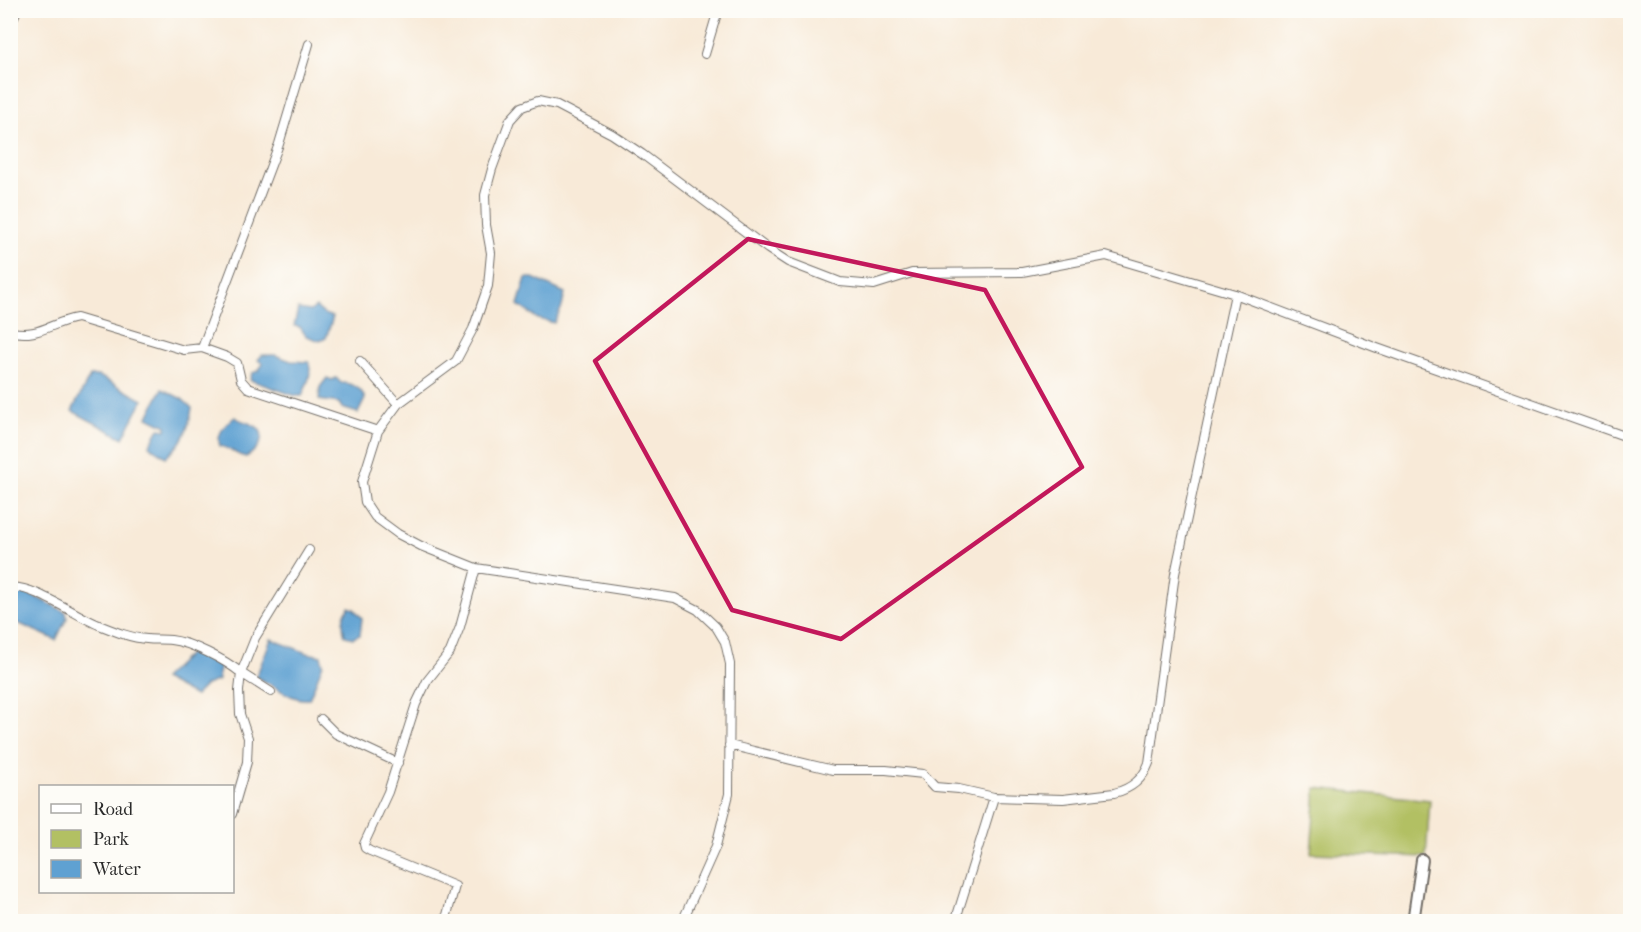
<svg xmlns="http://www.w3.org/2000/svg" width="1641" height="932" viewBox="0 0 1641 932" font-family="'IM FELL French Canon',serif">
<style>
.green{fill:#b2c063;stroke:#6e7647;stroke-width:1.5}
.water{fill:#5fa1d2;stroke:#45667e;stroke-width:1.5}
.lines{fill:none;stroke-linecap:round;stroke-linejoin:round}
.street-casing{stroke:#736e68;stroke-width:10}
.secondary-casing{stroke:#736e68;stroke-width:14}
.street{stroke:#fff;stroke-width:8}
.secondary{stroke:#fff;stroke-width:10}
.marked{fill:none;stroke:#c2185b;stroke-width:4.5;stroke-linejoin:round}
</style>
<rect width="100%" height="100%" fill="#fdfcf7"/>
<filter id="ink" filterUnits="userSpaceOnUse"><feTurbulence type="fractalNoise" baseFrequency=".0167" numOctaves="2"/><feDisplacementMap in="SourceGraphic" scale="12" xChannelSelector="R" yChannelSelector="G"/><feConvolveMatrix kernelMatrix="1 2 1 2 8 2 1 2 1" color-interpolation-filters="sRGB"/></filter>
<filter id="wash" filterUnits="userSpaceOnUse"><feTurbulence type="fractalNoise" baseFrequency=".008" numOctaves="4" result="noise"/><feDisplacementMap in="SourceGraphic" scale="24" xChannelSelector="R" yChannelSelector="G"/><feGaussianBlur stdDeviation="1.35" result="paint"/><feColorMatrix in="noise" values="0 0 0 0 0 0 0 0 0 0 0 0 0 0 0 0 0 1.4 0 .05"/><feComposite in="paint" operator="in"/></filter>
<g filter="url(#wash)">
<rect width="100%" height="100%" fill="#f8ead8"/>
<path class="green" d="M 1316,788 L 1430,800 L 1426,857 L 1311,853 Z"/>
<path class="water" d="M 526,278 L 533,278 L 565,293 L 562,307 L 554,323 L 538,319 L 518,305 Z
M 316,307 L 324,314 L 333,317 L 326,338 L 320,341 L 306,336 L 300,327 L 294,326 L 298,309 L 310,311 Z
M 262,355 L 275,355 L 291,361 L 309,362 C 312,376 307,384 302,396 L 296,396 L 250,380 L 252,373 L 258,371 L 263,364 L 258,360 Z
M 90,376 L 99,376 L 143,400 L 123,438 L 72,411 Z
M 327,378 L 332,380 L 336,378 L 341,383 C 352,383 362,388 365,399 L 358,413 L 342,408 L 339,403 L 319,400 L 320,387 Z
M 162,389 L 182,399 L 192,408 C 189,428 183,444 166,457 L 149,446 L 159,429 L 166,430 L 166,426 L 148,417 Z
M 235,417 C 241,422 251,422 258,428 C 268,438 255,452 246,457 C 236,455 230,448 220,446 C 216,433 225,424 235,417 Z
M 23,591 L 66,612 L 67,618 L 56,640 L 11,620 L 11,592 Z
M 349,607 L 354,609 L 362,618 L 360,635 L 353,638 L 345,636 C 342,625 342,617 349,607 Z
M 271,639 L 307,653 L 321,656 L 323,664 L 309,699 C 290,701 273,684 256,677 Z
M 191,652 C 203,653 209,661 220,665 L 218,674 L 219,680 L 206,685 L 195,696 L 163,679 Z"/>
</g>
<g filter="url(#ink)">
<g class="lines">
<defs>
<path id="street" d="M 10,26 L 17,10
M 705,54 L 718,10
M 10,331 C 37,339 52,322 77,318 L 184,350 L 202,348 L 279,144 L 309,44
M 202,348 L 227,357 L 237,363 L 241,380 L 248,388 L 378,431
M 360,361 L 398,404
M 10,588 C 30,583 78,617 99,625 C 114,631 131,638 147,639 C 155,640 163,639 171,640 C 190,642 226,660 241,673 L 239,691 L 240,714 L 248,738 L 247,762 L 232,814
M 271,692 L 241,673 L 255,638 L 309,550
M 321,719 L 336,734 L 398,763
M 729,745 L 833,770 L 886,770 L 923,774 L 935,787 L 959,789 L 994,797 L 1063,799 L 1114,793 C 1131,789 1143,779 1149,763 L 1175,574 L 1235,294
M 445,922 L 455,886 L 370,851 L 365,848 L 364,844 L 388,792 L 416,704 L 427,681 L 450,652 L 460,627 L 476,568
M 682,922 L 716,846 L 729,794 L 730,664 L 725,642 L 716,627 L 698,610 L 675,598 L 476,568 L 421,546 L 398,534 L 375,517 L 365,502 L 362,482 L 378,431 L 398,404 L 456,361 L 473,329 L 488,286 L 491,253 L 486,225 L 485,195 L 492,169 L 510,120 L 522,107 L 538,101 L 557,105 L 612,134 L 642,154 L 768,249 L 788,262 L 840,282 L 874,285 L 912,273 L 1022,272 L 1106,256 L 1235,294 L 1377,348 L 1630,438
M 955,922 L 994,797"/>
<path id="secondary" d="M 1413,922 L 1422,860"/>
</defs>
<use href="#street" class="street-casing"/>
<use href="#secondary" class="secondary-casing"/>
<use href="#street" class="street"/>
<use href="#secondary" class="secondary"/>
</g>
</g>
<path class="marked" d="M 748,239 L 985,290 L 1082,467 L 841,639 L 732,610 L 595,361 Z"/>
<rect width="1641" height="932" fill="none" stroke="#fdfcf7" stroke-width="36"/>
<rect x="39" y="785" width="195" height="108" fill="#fdfcf7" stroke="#a9a8a5" stroke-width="1.5"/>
<rect x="51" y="804" width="30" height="9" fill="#ffffff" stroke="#a9a8a5" stroke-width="1.5"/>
<text x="93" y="815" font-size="18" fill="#2b2b2b">Road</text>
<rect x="51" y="830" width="30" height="18" fill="#b2c063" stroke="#a9a8a5" stroke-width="1.5"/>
<text x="93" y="845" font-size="18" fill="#2b2b2b">Park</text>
<rect x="51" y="860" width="30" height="18" fill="#5fa1d2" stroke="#a9a8a5" stroke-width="1.5"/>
<text x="93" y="875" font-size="18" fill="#2b2b2b">Water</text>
</svg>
